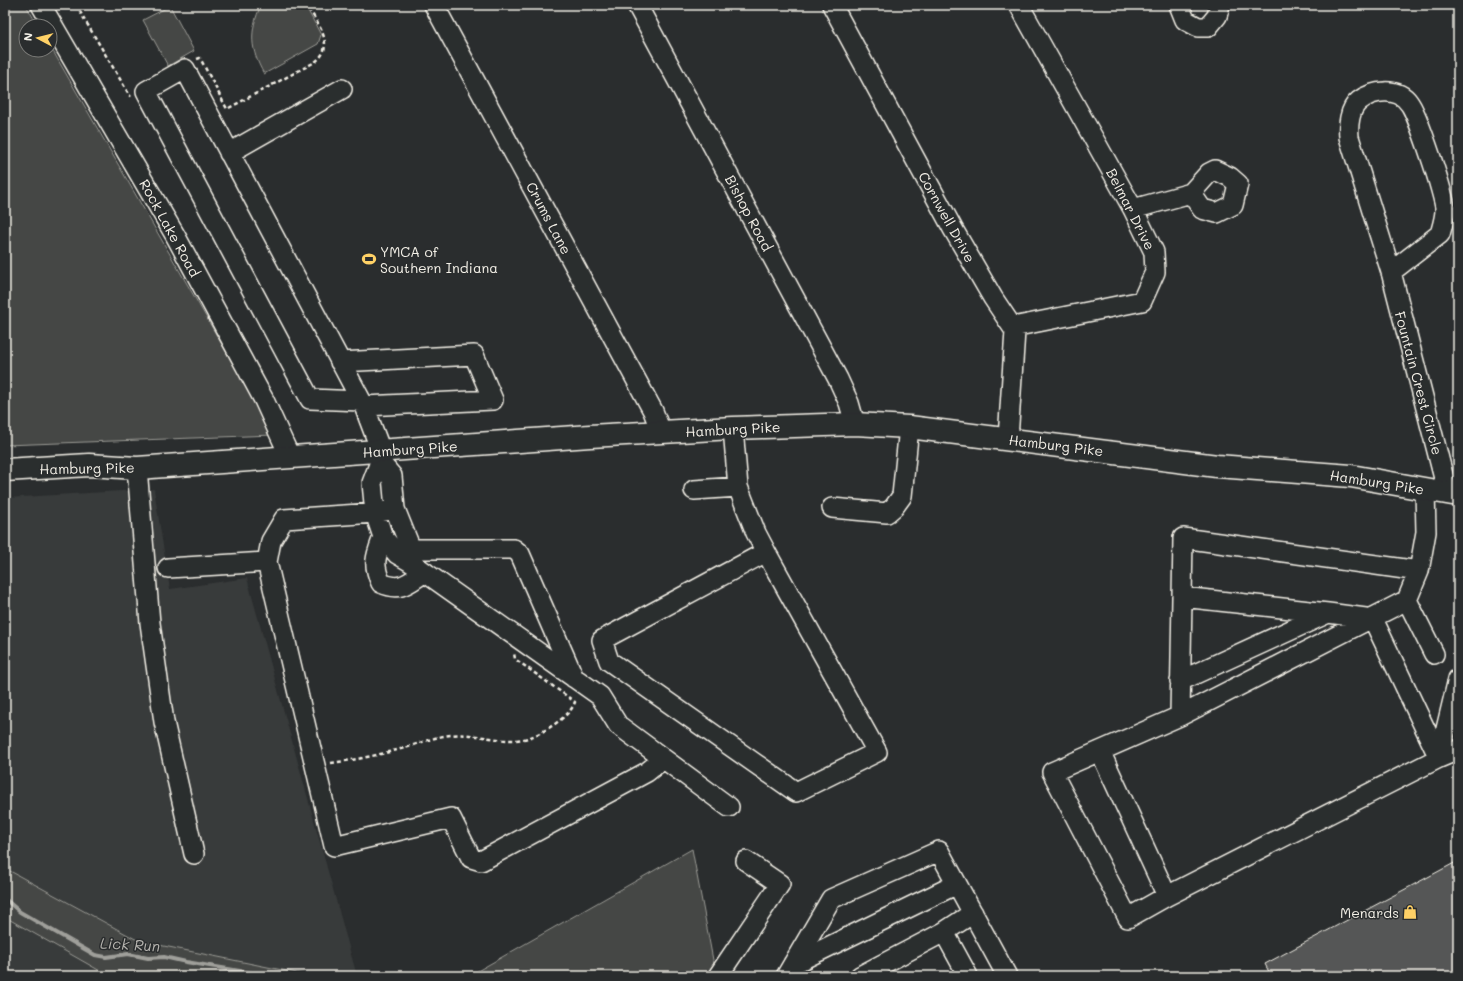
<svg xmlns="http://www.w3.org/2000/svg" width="1463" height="981" viewBox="0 0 1463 981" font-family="Mali,sans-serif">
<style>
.built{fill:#373a3a}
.green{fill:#444645;stroke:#9c9c96}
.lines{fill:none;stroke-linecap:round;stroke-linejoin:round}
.stream{stroke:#9f9f9a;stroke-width:4}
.building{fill:#555756;stroke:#f4f1e8}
.minor-casing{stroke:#f4f1e8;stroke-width:22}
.major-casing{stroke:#f4f1e8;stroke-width:25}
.path{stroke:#f4f1e8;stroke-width:2.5;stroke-dasharray:4 3;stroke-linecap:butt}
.minor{stroke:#2a2d2e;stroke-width:19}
.major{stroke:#2a2d2e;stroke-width:22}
.labels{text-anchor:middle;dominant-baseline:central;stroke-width:3;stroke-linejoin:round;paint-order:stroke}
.street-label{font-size:14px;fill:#f4f1e8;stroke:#2a2d2e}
.poi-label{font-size:14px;fill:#f4f1e8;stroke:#2a2d2e;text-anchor:start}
.water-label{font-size:15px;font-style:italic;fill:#b5b3ae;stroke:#2a2d2e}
</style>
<rect width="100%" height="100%" fill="#2a2d2e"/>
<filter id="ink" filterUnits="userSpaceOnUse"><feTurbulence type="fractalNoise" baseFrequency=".025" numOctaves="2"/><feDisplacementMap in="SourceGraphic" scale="8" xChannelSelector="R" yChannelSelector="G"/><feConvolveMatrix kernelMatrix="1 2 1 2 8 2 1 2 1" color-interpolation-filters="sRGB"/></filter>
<g filter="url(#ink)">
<path class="built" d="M 154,489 L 170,589 L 247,578 L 357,976 L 312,976 L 139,941 L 10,871 L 5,876 L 5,498 Z
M 5,917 L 109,976 L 5,976 Z"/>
<path class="green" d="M 5,5 L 26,5 L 38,26 L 26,26 L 26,50 L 50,50 L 50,46 L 274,435 L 5,445 Z
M 261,5 L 305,5 L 321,35 L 318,44 L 264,74 C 250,49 249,32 261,5 Z
M 170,6 L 194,51 L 168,66 L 143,20 Z
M 692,849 L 716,976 L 447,976 L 474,973 Z
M 10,871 L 139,941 L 312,976 L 109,976 L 5,917 L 5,876 Z"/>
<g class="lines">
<path class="stream" d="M 5,899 L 20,912 L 95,955 L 106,957 L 128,954 L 148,958 L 164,957 L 186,962 L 269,976"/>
</g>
<path class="building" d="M 1458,861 L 1458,976 L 1271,976 L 1265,964 Z"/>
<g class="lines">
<defs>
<path id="minor" d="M 41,5 L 175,235 L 264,400 L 290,457
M 434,5 L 653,411 L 661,432
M 637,5 L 838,379 L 849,403 L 855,424
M 832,5 L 953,229 L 993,298 L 1015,331 L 1008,439
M 1179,5 L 1185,20 L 1198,27 L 1208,27 L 1217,16 L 1220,5
M 229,153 L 342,89
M 1133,209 L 1191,193 L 1209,173 L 1215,170 L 1230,177 L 1238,184 L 1233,205 L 1217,213 L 1202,209 L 1191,193
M 1391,272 L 1440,234 C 1442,227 1445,218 1445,210 C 1446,199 1417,112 1409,103 C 1398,87 1373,90 1359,101 C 1349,109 1348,126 1349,137 L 1391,272 L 1448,494
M 1013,327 L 1142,301 L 1155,272 L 1154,252 L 1133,209 L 1019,5
M 340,362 L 474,355 L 493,400 L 364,406
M 361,401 L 310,399 L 146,91 L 185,69 L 364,406 L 381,451 L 380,462 L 372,483 L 375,513 L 383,537 L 397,554 L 409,561 L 600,696 L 618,725 L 729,807
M 733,428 L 738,487 L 756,533 L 766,552 L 877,752 L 796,792 L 609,661 L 602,640 L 766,552
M 380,462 L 392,476 L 395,509 L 411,549 L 409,561
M 137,468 L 150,623 L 164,722 L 194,854
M 694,490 L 738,487
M 832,508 L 887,513 L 894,507 L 902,496 L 909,427
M 395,509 L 375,513 L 284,519 L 271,541 L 267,562 L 334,846 L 451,818 L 471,858 L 481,861 L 647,772 L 663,759
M 383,537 C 376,556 372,563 381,583 C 401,592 408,583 425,572
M 411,549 L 514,549 L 520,554 L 574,678
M 168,568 L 267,562
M 1182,597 L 1328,613
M 1407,600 L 1434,654
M 1373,619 L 1439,758 L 1167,896 L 1128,918 L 1052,772 L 1180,716 L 1407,600 L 1419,571 L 1426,532 L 1425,490
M 1180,681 L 1328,613 L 1373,619
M 1180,716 L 1183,538 L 1419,571
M 1100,751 L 1167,896
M 1439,758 L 1458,679
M 1439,758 L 1458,750
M 944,932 L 968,976
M 793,964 L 957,884
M 718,976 L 780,884 L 746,861
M 786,976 L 831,899 L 939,851 L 1007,976
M 860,976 L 944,932 L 973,913"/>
<path id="major" d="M 5,470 L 89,465 L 137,468 L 590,436 L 733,428 L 855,424 L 909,427 L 1217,466 L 1351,476 L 1458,495"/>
</defs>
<use href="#minor" class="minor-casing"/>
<use href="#major" class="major-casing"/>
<path class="path" d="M 76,5 L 130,96 L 131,95
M 197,59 L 200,58 L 227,109 L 315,62 C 337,45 317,24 307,5
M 331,763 C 356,760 383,754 408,747 C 423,742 437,736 452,735 C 477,732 503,745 528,738 C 543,733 570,717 575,702 L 515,659 L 514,653"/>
<use href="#minor" class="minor"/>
<use href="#major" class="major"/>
</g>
</g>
<defs>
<symbol id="stadium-bare" viewBox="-9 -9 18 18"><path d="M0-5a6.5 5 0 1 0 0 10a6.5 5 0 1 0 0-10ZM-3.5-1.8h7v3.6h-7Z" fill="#ffd166" stroke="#2a2d2e" stroke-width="2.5" paint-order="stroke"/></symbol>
<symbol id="shop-bare" viewBox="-9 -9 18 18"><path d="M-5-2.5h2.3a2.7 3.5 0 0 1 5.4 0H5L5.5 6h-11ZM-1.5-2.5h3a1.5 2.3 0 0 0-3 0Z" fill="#ffd166" stroke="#2a2d2e" stroke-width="2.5" paint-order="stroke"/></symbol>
</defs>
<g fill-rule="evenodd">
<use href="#stadium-bare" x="359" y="249" width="20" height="20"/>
<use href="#shop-bare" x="1400" y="902" width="20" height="20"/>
</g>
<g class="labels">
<g class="street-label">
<text transform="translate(1131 209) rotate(63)">Belmar Drive</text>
<text transform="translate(749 213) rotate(62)">Bishop Road</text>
<text transform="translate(947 217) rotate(61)">Cornwell Drive</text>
<text transform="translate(549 218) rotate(62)">Crums Lane</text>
<text transform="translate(170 228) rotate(61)">Rock Lake Road</text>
<text transform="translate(1419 383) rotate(75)">Fountain Crest Circle</text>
<text transform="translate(733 429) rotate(-3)">Hamburg Pike</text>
<text transform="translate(1056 445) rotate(7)">Hamburg Pike</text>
<text transform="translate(410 449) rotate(-4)">Hamburg Pike</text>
<text transform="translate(87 468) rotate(-1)">Hamburg Pike</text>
<text transform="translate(1377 482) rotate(9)">Hamburg Pike</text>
</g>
<g class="poi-label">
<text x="380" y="251">YMCA of<tspan x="380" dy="16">Southern Indiana</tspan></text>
<text x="1399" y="912" text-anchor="end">Menards</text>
</g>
<g class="water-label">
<text transform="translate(130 944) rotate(3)">Lick Run</text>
</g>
</g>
<rect width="1463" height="981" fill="none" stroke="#2a2d2e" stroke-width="20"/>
<rect x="10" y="10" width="1443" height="961" fill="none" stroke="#f4f1e8" stroke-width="1.5" filter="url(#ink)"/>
<g transform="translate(38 38) rotate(277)"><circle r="19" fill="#2a2d2e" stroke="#7b7b78"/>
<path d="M0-3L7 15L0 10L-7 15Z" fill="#ffd166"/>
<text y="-6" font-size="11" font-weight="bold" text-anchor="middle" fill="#f4f1e8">N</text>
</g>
</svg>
